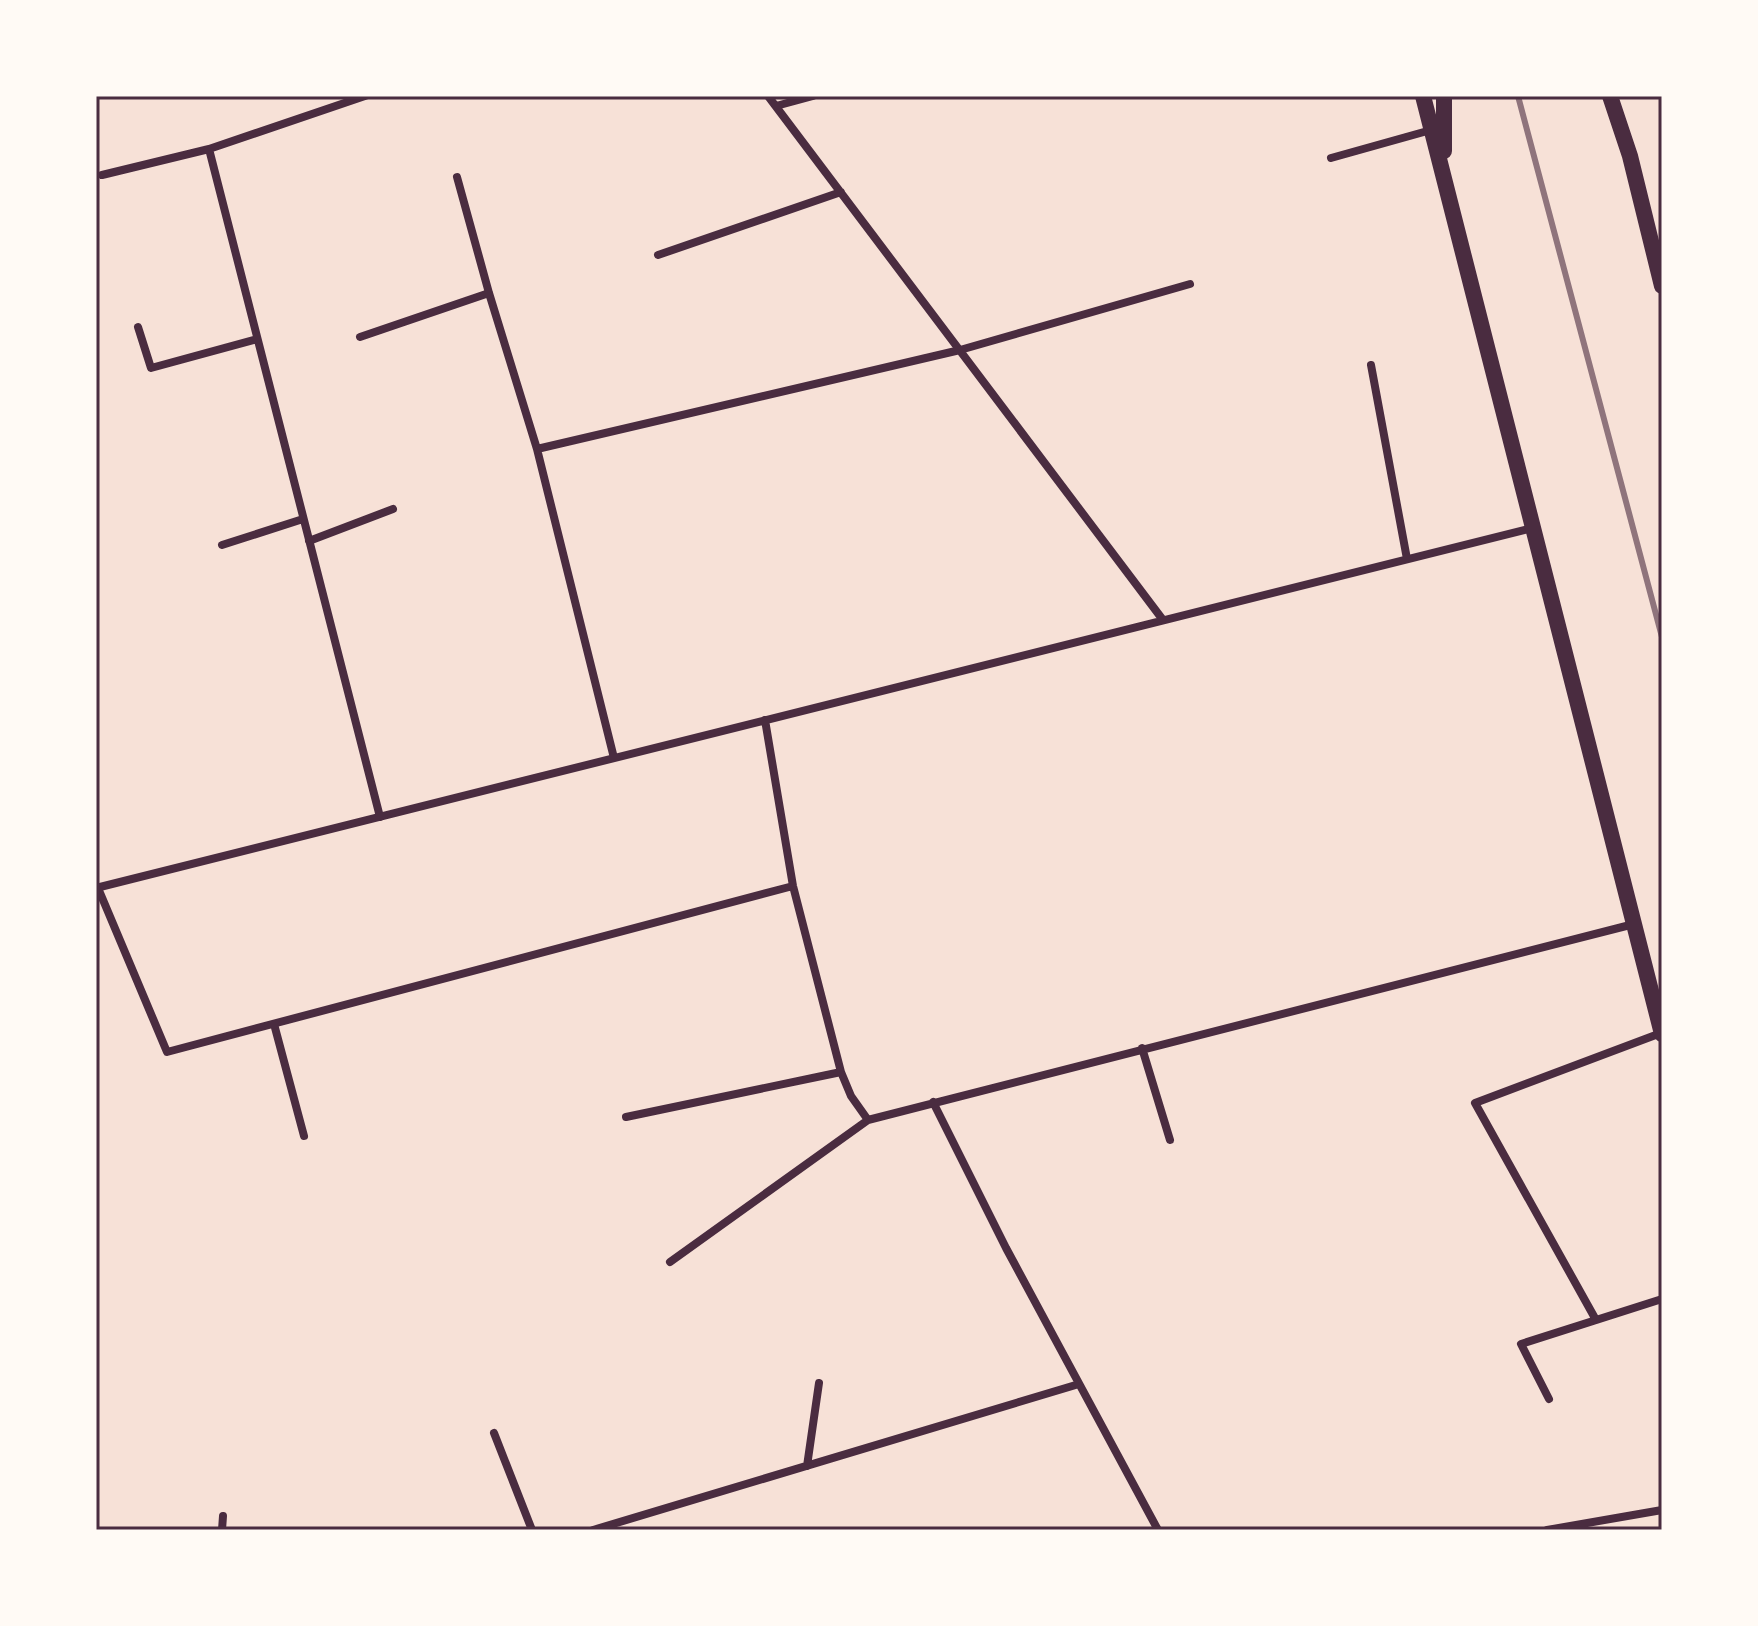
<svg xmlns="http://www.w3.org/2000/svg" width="1758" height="1626" viewBox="0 0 1758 1626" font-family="Georgia,serif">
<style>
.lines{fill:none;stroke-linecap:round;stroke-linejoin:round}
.minor{stroke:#4a2c40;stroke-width:8}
.secondary{stroke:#4a2c40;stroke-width:16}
.rail{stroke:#8f747c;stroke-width:6}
.neatline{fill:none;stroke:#4a2c40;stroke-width:3}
</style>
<rect width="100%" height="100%" fill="#f7e1d7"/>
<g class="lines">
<path class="minor" d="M 365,96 L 209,149 L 380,817
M 768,96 L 1163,620
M 776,106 L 813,96
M 1331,158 L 1431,130
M 102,175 L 209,149
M 457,177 L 489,293 L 537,449 L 614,758
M 658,255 L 841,192
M 138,327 L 151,368 L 257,339
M 360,337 L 489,293
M 1371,365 L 1407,559
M 537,449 L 960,350 L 1190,284
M 309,541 L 393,509
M 222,545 L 303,519
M 765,720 L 793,886 L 841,1072 L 851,1096 L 868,1120 L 1634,924
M 96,888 L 1532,528
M 98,888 L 167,1052 L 793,886
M 274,1024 L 304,1136
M 1142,1048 L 1170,1140
M 933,1102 L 1006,1248 L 1158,1530
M 626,1117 L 841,1072
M 670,1262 L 868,1120
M 1596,1320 L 1475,1103 L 1661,1033
M 1549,1399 L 1521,1344 L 1662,1299
M 494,1433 L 532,1530
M 807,1466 L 819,1383
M 222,1530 L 223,1516
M 593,1530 L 1079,1384
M 1547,1530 L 1662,1510"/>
<path class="secondary" d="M 1423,96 L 1662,1034
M 1610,96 L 1630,156 L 1662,286
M 1444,151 L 1444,96"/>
<path class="rail" d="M 1518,96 L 1662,637"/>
</g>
<rect width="1758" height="1626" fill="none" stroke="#fffaf5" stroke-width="196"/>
<rect x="98" y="98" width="1562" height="1430" class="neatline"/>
</svg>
